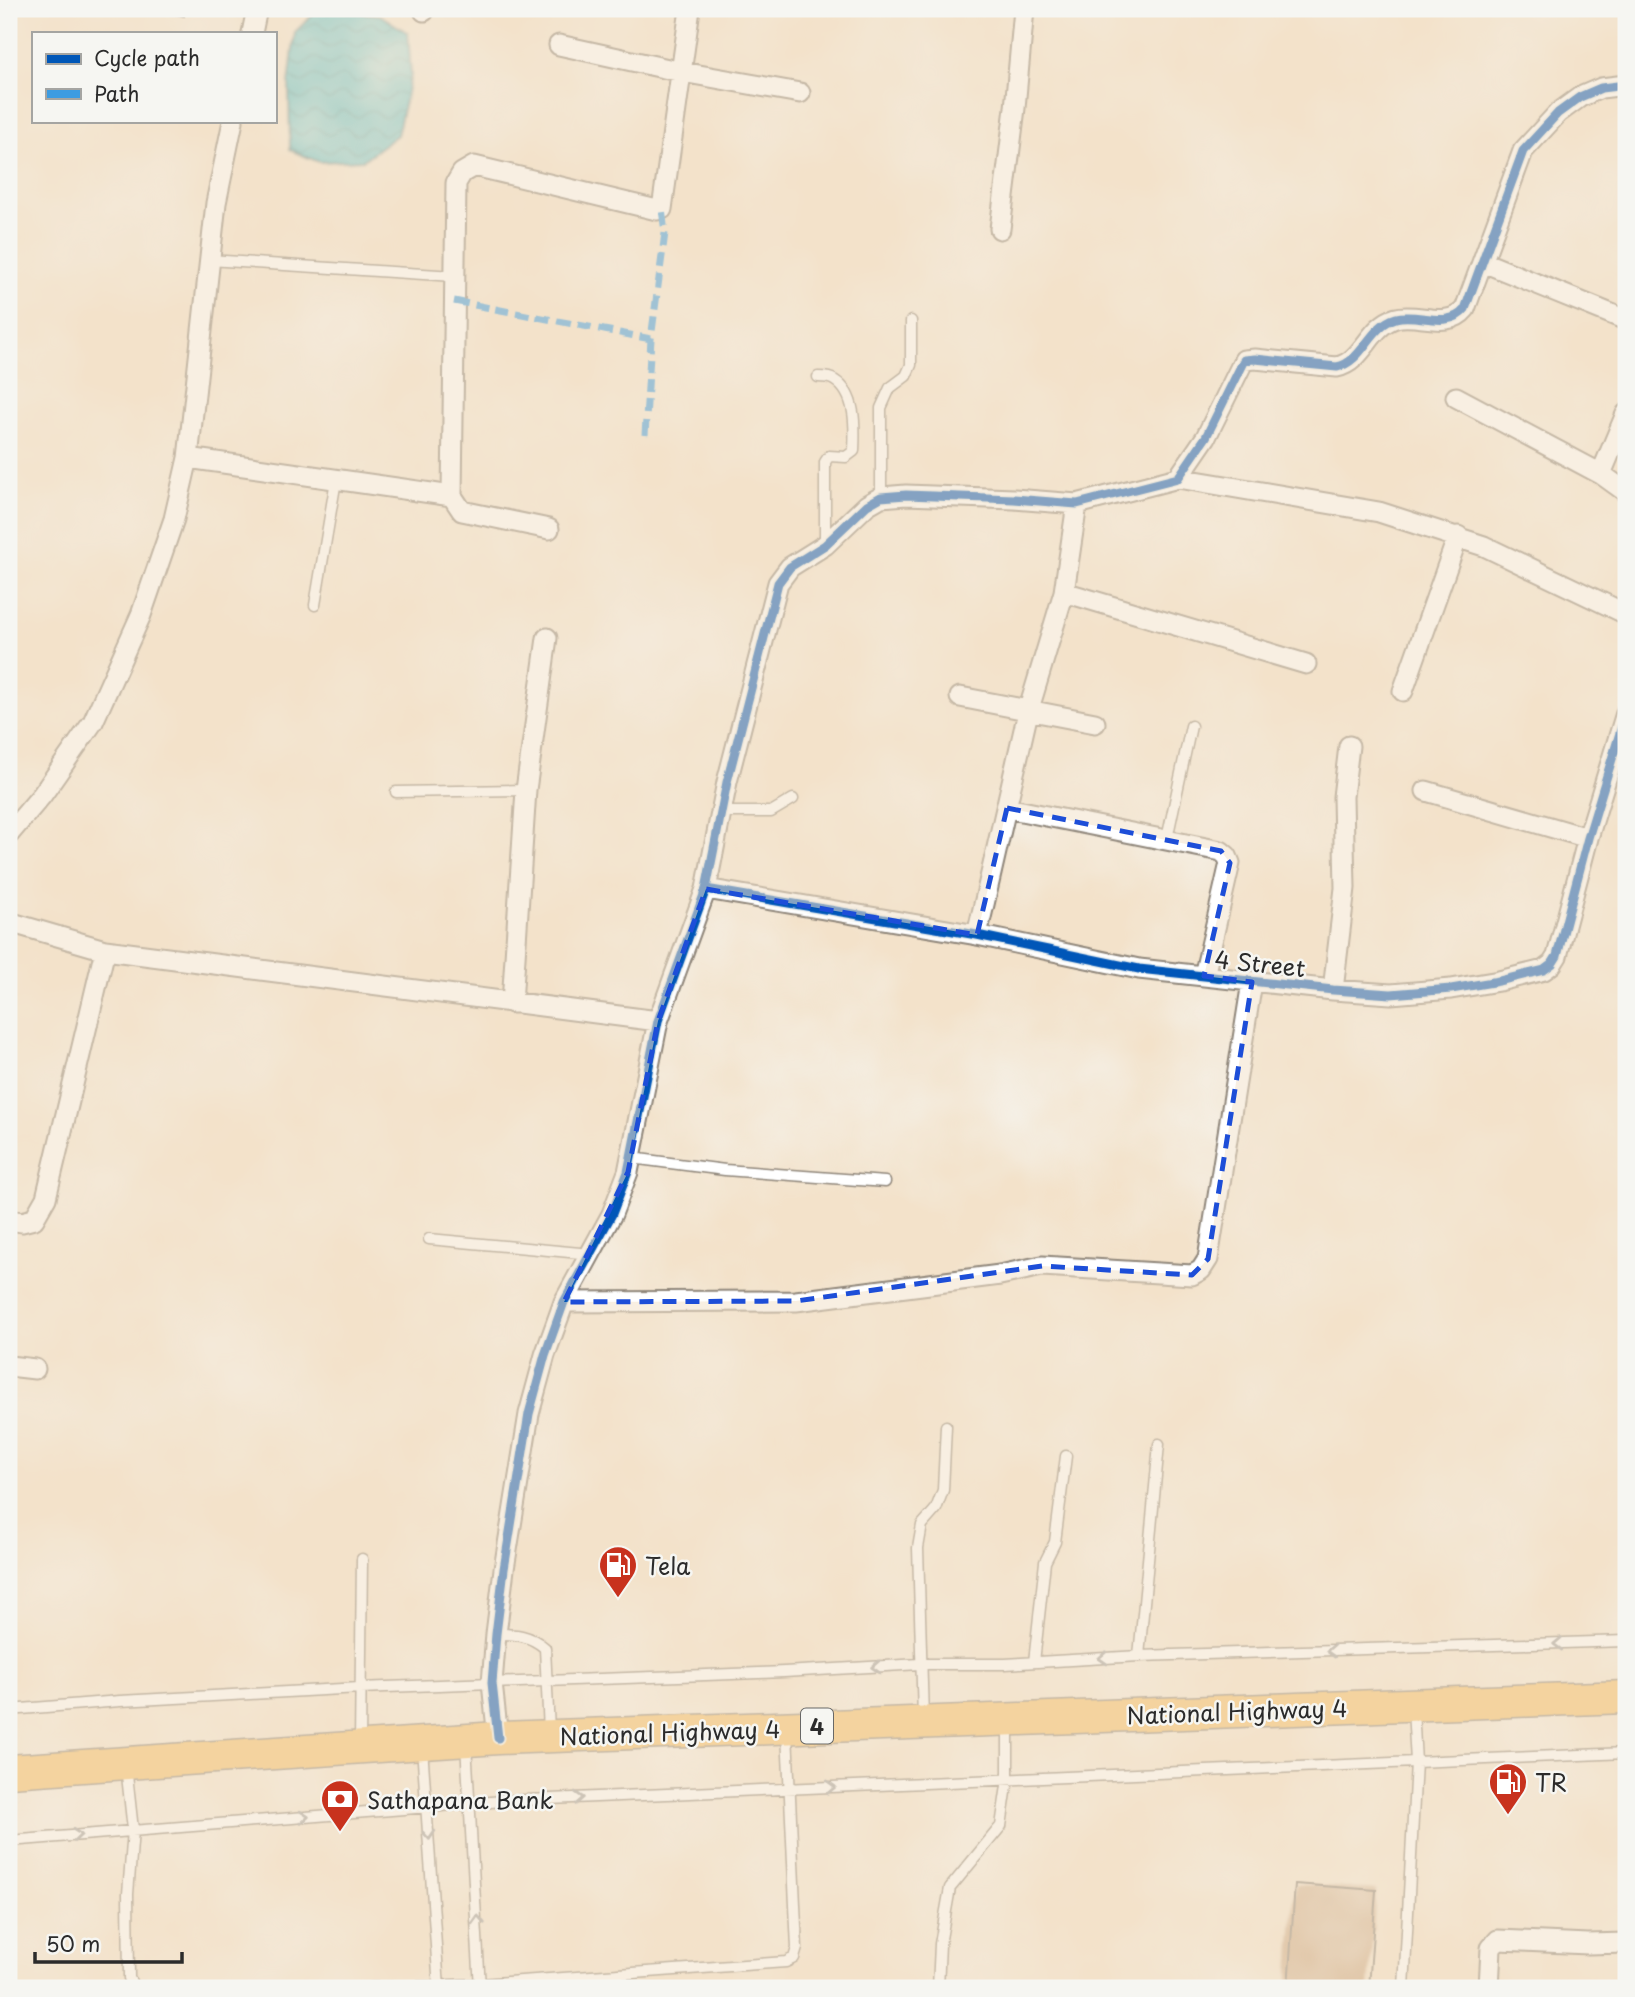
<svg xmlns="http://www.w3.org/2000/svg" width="1635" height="1997" viewBox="0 0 1635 1997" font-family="'Playpen Sans',sans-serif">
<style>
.water{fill:url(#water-waves);stroke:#3c7378;stroke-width:2}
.building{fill:#cba57f}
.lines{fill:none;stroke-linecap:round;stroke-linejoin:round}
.service-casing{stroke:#8f867a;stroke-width:13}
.minor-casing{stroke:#8f867a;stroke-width:23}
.trunk-casing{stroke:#8f867a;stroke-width:35}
.service{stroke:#fff;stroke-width:10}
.minor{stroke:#fff;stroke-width:19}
.trunk{stroke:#f5c16b;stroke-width:32}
.quiet{stroke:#3d9ce1;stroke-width:7;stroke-dasharray:14 7;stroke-linecap:butt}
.cycleway-casing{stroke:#f6f6f2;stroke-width:13}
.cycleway{stroke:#0057b8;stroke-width:9}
.oneway{stroke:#a0a0a0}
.marked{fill:none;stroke:#1d4ed8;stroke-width:5;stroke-dasharray:14 9;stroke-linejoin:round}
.labels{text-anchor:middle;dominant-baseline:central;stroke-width:5;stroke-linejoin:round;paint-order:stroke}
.shield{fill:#f6f6f2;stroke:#686867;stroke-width:2}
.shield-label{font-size:21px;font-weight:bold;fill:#2b2b2b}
.street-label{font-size:23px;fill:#2b2b2b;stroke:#f6f6f2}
.poi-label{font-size:23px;fill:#2b2b2b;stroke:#f6f6f2;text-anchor:start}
</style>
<defs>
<pattern id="water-waves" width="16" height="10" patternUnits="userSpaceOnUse" patternTransform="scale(1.75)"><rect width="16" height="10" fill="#4dbbc4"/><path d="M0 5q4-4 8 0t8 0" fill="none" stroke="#40989f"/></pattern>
</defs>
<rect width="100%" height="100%" fill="#f6f6f2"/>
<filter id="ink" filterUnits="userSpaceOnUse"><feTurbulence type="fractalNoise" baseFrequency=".0143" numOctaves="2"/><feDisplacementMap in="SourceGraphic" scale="14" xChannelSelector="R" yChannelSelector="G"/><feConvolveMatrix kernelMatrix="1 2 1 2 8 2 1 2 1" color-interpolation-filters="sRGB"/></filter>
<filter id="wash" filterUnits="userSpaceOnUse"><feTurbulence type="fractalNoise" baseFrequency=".00686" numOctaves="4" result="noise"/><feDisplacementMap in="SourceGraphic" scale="28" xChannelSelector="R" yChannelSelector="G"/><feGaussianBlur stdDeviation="1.57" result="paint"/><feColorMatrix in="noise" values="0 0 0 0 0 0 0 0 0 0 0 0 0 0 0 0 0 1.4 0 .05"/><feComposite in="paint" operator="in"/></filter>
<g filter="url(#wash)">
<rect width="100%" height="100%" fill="#f3e2ca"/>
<path class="water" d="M 319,9 L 380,15 L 408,33 L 411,75 L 397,135 L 363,160 L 319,162 L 290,150 L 289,84 L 295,32 Z"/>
<g id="blocks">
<path class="building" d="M 156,9 L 186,9 L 184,16 Z
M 1295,1884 L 1376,1890 L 1369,1988 L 1288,1988 Z"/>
</g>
</g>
<g filter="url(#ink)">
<use href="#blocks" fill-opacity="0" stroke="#8f867a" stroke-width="2"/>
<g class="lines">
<defs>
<path id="service" d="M 209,260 L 454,276
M 818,377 C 823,377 830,377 834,380 C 857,394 855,428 854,451 L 846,457 L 829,456 L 825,462 L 825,544
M 881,497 L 881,408 L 890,388 L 906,376 L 911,365 L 911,321
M 315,605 L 336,480
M 396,792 L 526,790
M 721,812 L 771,812 L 793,799
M 1167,839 L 1191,726
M 631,1158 L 725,1170 L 885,1182
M 429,1239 L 591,1254
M 496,1634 C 516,1634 530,1635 545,1648 L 549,1731
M 1139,1656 L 1159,1444
M 1034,1662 L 1045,1562 L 1055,1542 L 1066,1456
M 9,1710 L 120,1701 L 360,1688 L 784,1672 L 920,1664 L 1005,1664 L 1139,1656 L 1626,1641
M 923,1718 L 918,1548 L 922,1525 L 936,1509 L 943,1490 L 946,1426
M 360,1743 L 362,1559
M 466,1744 L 480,1988
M 422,1747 L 439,1988
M 126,1766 L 133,1830 L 128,1894 L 129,1978 L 134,1988
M 9,1841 L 503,1801 L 1626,1753
M 371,1988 L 481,1984 L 786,1962 L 794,1958 L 797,1948 L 787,1733
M 938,1988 L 940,1944 L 950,1888 L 1001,1826 L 1008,1779 L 1008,1723
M 1404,1988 L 1416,1762 L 1413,1709"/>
<path id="minor" d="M 424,11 L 424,9
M 252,33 L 257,9
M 559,45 L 682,72 L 800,93
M 1000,229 L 1015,108 L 1024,9
M 1483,262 L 1626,320
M 1456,397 L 1601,474 L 1626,492
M 188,458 L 452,496 L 462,511 L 549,529
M 1601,474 L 1626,414
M 1178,478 L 1379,512 L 1484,546 L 1626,614
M 452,496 L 456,183 L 462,173 L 474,166 L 657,210 L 662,209 L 690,9
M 1064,592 L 1306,664
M 1403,691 L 1458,536
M 960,697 L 1095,723
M 1426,791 L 1588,838
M 1007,808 L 1221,851 L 1227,856 L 1230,863 L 1204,976
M 9,834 L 42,795 L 93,722 L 141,615 L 174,519 L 188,458 L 216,203 L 233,121
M 706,889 L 977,935 L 1139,969 L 1333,990 L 1391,994 L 1451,989 L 1499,981 L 1544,970 L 1552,964 L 1557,956 L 1588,838 L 1626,713
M 9,922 L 105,950 L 658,1021
M 977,935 L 1028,712 L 1064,592 L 1077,504
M 1333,990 L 1345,888 L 1343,797 L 1349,746
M 512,1003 L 526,790 L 547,638
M 9,1220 L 22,1222 L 34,1219 L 46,1198 L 105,950
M 564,1302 L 796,1301 L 1000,1275 L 1042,1266 L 1192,1275 L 1201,1270 L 1208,1259 L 1252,982
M 9,1366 L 35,1369
M 498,1738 L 492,1683 L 496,1634 L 504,1569 L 529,1414 L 545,1355 L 564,1302 L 612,1214 L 628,1172 L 658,1021 L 706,889 L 727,782 L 778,583 L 790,567 L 825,545 L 867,505 L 881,497 L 906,495 L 1014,499 L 1077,504 L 1178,478 L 1206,437 L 1244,360 L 1255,359 L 1337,367 C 1364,361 1369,326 1396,318 C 1418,312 1448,330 1465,309 L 1523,151 L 1558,113 L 1580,97 L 1601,88 L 1626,85
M 1489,1988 L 1491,1948 L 1498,1940 L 1588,1944 L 1626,1943"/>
<path id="trunk" d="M 9,1771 L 498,1738 L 1626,1697"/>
</defs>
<use href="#service" class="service-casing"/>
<use href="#minor" class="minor-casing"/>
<use href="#trunk" class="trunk-casing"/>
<use href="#service" class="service"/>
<use href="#minor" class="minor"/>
<use href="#trunk" class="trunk"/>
<path class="quiet" d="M 454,301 L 651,339
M 645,435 L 651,339 L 665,233 L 662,209"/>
<defs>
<path id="cycleway" d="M 706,889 L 977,935 L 1139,969 L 1333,990 L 1391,994 L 1451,989 L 1499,981 L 1544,970 L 1552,964 L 1557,956 L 1588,838 L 1626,713
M 498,1738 L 492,1683 L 496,1634 L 504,1569 L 529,1414 L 545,1355 L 564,1302 L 612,1214 L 628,1172 L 658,1021 L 706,889 L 727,782 L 778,583 L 790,567 L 825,545 L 867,505 L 881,497 L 906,495 L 1014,499 L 1077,504 L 1178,478 L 1206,437 L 1244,360 L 1255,359 L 1337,367 C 1364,361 1369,326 1396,318 C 1418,312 1448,330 1465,309 L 1523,151 L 1558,113 L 1580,97 L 1601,88 L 1626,85"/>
</defs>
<use href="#cycleway" class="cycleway-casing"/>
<use href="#cycleway" class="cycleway"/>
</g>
<defs><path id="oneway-chevron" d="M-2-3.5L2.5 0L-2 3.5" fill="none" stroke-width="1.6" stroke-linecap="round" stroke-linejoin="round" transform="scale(1.75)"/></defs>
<g class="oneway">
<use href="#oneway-chevron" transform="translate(1558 1644) rotate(178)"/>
<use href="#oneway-chevron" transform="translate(1331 1651) rotate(178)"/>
<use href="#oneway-chevron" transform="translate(1103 1658) rotate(177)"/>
<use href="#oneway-chevron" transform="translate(876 1667) rotate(177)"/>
<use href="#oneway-chevron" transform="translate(831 1787) rotate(-2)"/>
<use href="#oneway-chevron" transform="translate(579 1798) rotate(-3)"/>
<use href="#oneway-chevron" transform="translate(304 1817) rotate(-4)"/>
<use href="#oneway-chevron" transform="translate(77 1835) rotate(-5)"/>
<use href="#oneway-chevron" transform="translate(429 1835) rotate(86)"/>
<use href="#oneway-chevron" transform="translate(478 1920) rotate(-93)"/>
</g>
</g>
<path d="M0 0H1635V1997H0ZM 1007,808 L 1221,851 L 1230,863 L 1204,976 L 1252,982 L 1208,1259 L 1192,1275 L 1042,1266 L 796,1301 L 564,1302 L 628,1172 L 658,1021 L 706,889 L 977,935 Z" fill="#f3e2ca" fill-opacity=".55" fill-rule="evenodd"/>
<path class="marked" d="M 1007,808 L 1221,851 L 1230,863 L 1204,976 L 1252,982 L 1208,1259 L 1192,1275 L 1042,1266 L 796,1301 L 564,1302 L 628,1172 L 658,1021 L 706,889 L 977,935 Z"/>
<defs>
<symbol id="fuel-pin" viewBox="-11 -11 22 30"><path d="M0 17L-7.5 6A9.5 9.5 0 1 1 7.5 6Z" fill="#c8321e" stroke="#f6f6f2"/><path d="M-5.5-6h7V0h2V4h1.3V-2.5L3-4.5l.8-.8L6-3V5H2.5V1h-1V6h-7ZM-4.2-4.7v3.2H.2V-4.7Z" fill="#fff"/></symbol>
<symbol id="bank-pin" viewBox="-11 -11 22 30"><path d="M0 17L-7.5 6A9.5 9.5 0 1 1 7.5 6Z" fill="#c8321e" stroke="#f6f6f2"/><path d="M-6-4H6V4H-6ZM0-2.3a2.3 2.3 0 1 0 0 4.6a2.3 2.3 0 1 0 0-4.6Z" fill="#fff"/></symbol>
</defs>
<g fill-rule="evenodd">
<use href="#fuel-pin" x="596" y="1543" width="44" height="60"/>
<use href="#fuel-pin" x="1486" y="1760" width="44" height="60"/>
<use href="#bank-pin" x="318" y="1777" width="44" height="60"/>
</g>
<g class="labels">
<rect class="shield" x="801" y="1708.5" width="32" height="35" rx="5"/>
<g class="shield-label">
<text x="817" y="1726">4</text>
</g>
<g class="street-label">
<text transform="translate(1260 963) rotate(6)">4 Street</text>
<text transform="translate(1237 1711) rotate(-2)">National Highway 4</text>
<text transform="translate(670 1732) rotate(-2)">National Highway 4</text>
</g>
<g class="poi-label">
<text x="645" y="1565">Tela</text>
<text x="1535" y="1782">TR</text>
<text x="367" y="1799">Sathapana Bank</text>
</g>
</g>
<rect width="1635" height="1997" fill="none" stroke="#f6f6f2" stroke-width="35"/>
<rect x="32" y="32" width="245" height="91" fill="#f6f6f2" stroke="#a5a5a2" stroke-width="2"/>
<rect x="46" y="54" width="35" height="10" fill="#0057b8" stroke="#a5a5a2" stroke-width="2"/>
<text x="94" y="66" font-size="21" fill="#2b2b2b">Cycle path</text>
<rect x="46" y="89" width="35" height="10" fill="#3d9ce1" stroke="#a5a5a2" stroke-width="2"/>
<text x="94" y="102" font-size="21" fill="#2b2b2b">Path</text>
<path d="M35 1952v10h147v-10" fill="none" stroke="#2b2b2b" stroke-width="3.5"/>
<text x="46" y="1952" font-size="21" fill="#2b2b2b" stroke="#f6f6f2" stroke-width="5" paint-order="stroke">50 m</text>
</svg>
